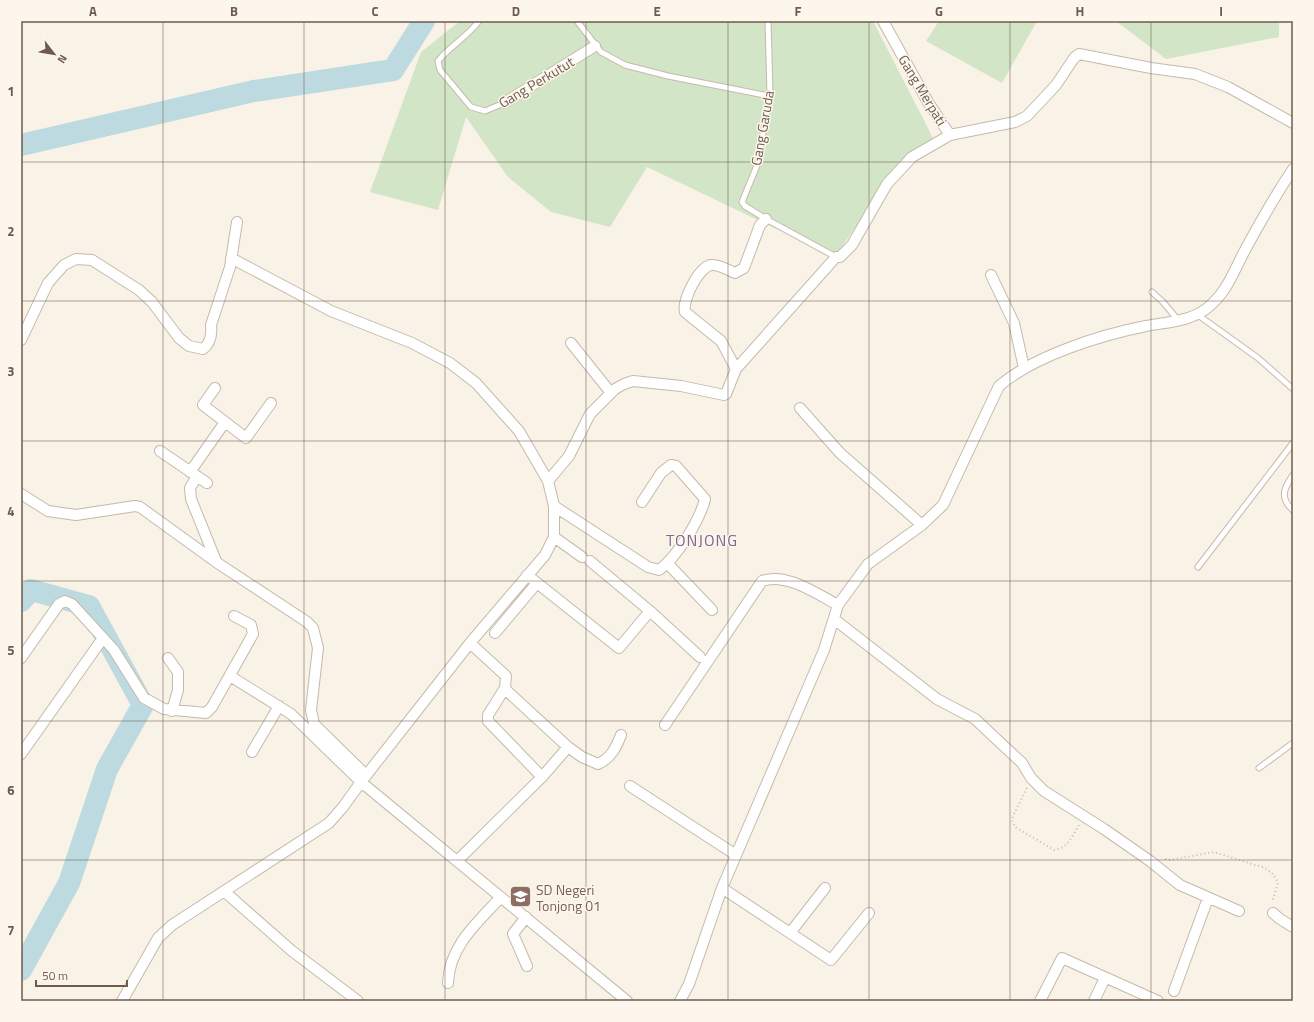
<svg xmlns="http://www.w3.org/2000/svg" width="1314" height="1022" viewBox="0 0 1314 1022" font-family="'Titillium Web',sans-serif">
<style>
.green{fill:#d2e5c7}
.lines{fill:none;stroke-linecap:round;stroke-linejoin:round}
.river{stroke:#bddae0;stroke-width:22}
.lane-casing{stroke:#c6b9ac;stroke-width:7}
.street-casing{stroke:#c6b9ac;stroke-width:12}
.path{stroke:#cfb7a5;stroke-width:2;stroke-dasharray:1 3;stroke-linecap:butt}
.lane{stroke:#fff;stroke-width:5}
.street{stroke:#fff;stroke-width:10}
.grid{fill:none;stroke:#6f5b4e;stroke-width:1;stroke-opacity:0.55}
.labels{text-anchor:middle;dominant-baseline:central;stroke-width:3;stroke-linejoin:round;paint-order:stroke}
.street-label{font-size:14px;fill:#6f5b4e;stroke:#fcf6ec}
.education-label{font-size:14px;fill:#785e54;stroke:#fcf6ec;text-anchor:start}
.quarter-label{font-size:16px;letter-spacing:1px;fill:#80668b;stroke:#fcf6ec}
.neatline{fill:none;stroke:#6f5b4e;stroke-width:1.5}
.grid-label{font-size:13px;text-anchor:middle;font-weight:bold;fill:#6f5b4e}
</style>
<rect width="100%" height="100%" fill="#f9f2e6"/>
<path class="green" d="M 460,21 L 873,21 L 933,138 L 869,207 L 835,257 L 647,167 L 610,227 L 551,212 L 508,177 L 466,117 L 438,210 L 370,192 L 421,52 Z
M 939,21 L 1037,21 L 1002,83 L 926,41 Z
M 1116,21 L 1279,21 L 1279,37 L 1166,59 Z"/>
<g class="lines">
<path class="river" d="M 21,145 L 254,91 L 393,70 L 424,21
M 21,601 L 31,590 L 89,606 L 143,705 L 107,769 L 69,883 L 21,970"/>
<defs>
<path id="lane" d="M 479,21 C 467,37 450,46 438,61 L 440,70 L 471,107 L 485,111 L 504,103
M 577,21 L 601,52 L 625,65 L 668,76 L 769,96
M 768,21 L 770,93 L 758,163 L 742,202 L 745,206 L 766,219 L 836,257
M 1152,292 L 1163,302 L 1178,320
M 1198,315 L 1258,358 L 1293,389
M 1293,475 C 1284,488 1279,498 1293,510
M 1198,567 L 1293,443
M 1259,768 L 1293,743"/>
<path id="street" d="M 883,21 L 928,102 L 950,135
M 504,103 L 595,46
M 231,258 L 331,311 L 412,343 L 450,363 L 476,383 L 519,431 L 548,481 L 554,506 L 554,537 L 545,555 L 470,643 L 361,782 L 627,1001
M 991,275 L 1014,323 L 1024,368
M 21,340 L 48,283 L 64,265 L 76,259 L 92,260 L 139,290 L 152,302 L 179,338 L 189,346 L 203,349 C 211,343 212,334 211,325 L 230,267 L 237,222
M 571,343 L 611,393
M 736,369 L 721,341 L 685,312 C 682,300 699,267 711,265 C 719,264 728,270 735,273 L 744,268 L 760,225 L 766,219
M 215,388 L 203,405 L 246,438 L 271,403
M 800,408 L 840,453 L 922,525
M 160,451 L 207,483
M 190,472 L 225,422
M 197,476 L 190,488 L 191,499 L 216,561
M 548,481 L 569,456 L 590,414 L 615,389 L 624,384 L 633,381 L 681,386 L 724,395 L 726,394 L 736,369 L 836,257 L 840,257 L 852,245 L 887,184 L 912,157 L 950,135 L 1015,122 L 1027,116 L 1056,85 L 1074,58 L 1079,54 L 1151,68 L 1195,74 L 1228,87 L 1293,123
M 21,494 L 48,511 L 76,515 L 135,506 L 140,507 L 216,562 L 307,622 L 313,628 L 318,648 L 311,710 L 314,724 L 366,775
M 554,506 L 648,567 L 659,570 C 677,557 700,520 705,499 L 676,466 L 671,465 L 661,473 L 642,502
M 554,537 L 582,557
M 590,561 L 650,611 L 700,657
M 668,564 L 712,610
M 527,575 L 619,648 L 650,611
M 834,619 L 937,699 L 975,719 L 1022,763 L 1031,778 L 1044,791 L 1104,829 L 1150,861 L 1180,885 L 1239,911
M 495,633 L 537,583
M 470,643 L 506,676 L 505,688 L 507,691 L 568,747 L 582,757 L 598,764 C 611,758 616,748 621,735
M 21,658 L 59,604 L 65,601 L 72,604 L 114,650 L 144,698 L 164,709 L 206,713 L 212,707 L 253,634 L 251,625 L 234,616
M 168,658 L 178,672 L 178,690 L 172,711
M 505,688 L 488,715 L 488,721 L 542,777
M 665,725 L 762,581 C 786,572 817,594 838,605
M 252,752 L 279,706
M 21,754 L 103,638
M 630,786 L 736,855
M 457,861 L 542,777 L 568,747
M 722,888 L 831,960 L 869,913
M 225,892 L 292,951 L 358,1001
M 1273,913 L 1280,919 L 1293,927
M 526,917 L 513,934 L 527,966
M 790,933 L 825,888
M 448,983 C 449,946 478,922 501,897
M 1174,991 L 1208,898
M 122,1001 L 158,938 L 172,925 L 329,823 L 343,807 L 361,782 L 291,714 L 230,676
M 680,1001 L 689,984 L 722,888 L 824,650 L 838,605 L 868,564 L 922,525 L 943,505 L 999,386 C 1034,356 1100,335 1146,326 C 1166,322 1188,322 1206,309 C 1226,294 1233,273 1244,252 C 1259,224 1275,196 1293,169
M 1040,1001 L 1062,958 L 1158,1001
M 1094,1001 L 1105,978"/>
</defs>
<use href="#lane" class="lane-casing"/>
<use href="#street" class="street-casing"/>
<path class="path" d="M 1027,788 L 1013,816 L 1012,820 L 1015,827 L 1054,850 C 1067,849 1073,835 1079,825
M 1165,859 L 1170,860 L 1214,852 L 1265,868 L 1274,875 L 1278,883 L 1272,902"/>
<use href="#lane" class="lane"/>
<use href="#street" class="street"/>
</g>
<path class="grid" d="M 163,21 L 163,1001M 304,21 L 304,1001M 445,21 L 445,1001M 586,21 L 586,1001M 728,21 L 728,1001M 869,21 L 869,1001M 1010,21 L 1010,1001M 1151,21 L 1151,1001M 21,162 L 1293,162M 21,301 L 1293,301M 21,441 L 1293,441M 21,581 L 1293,581M 21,721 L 1293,721M 21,860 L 1293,860"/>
<defs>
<symbol id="school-square" viewBox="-11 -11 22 22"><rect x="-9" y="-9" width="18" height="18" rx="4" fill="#8d6e63" stroke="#fcf6ec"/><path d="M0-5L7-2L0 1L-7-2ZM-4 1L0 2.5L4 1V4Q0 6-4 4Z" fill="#fff"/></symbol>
</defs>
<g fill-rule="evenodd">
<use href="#school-square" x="508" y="884" width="25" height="25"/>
</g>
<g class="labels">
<g class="street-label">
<text transform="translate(536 82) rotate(-31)">Gang Perkutut</text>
<text transform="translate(923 90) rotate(59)">Gang Merpati</text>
<text transform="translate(762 128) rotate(-80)">Gang Garuda</text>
</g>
<g class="education-label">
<text x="536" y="889">SD Negeri<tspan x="536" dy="16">Tonjong 01</tspan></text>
</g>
<g class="quarter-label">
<text x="702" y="540">TONJONG</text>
</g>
</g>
<rect width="1314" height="1022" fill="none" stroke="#fcf6ec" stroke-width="44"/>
<g transform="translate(54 54) rotate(121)" stroke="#fcf6ec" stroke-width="3" paint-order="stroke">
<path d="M0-3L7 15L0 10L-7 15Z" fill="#6f5b4e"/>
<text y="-6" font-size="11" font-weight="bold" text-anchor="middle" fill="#6f5b4e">N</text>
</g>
<path d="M36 980v6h91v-6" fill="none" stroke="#6f5b4e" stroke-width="2"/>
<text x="42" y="980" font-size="12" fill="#6f5b4e" stroke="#fcf6ec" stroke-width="3" paint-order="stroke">50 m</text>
<rect x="22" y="22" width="1270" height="978" class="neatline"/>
<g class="grid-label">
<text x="93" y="16">A</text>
<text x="234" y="16">B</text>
<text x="375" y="16">C</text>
<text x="516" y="16">D</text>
<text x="657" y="16">E</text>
<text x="798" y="16">F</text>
<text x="939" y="16">G</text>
<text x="1080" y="16">H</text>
<text x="1221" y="16">I</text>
<text x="11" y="96">1</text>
<text x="11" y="236">2</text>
<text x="11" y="376">3</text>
<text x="11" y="516">4</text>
<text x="11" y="655">5</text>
<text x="11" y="795">6</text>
<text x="11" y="935">7</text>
</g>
</svg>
